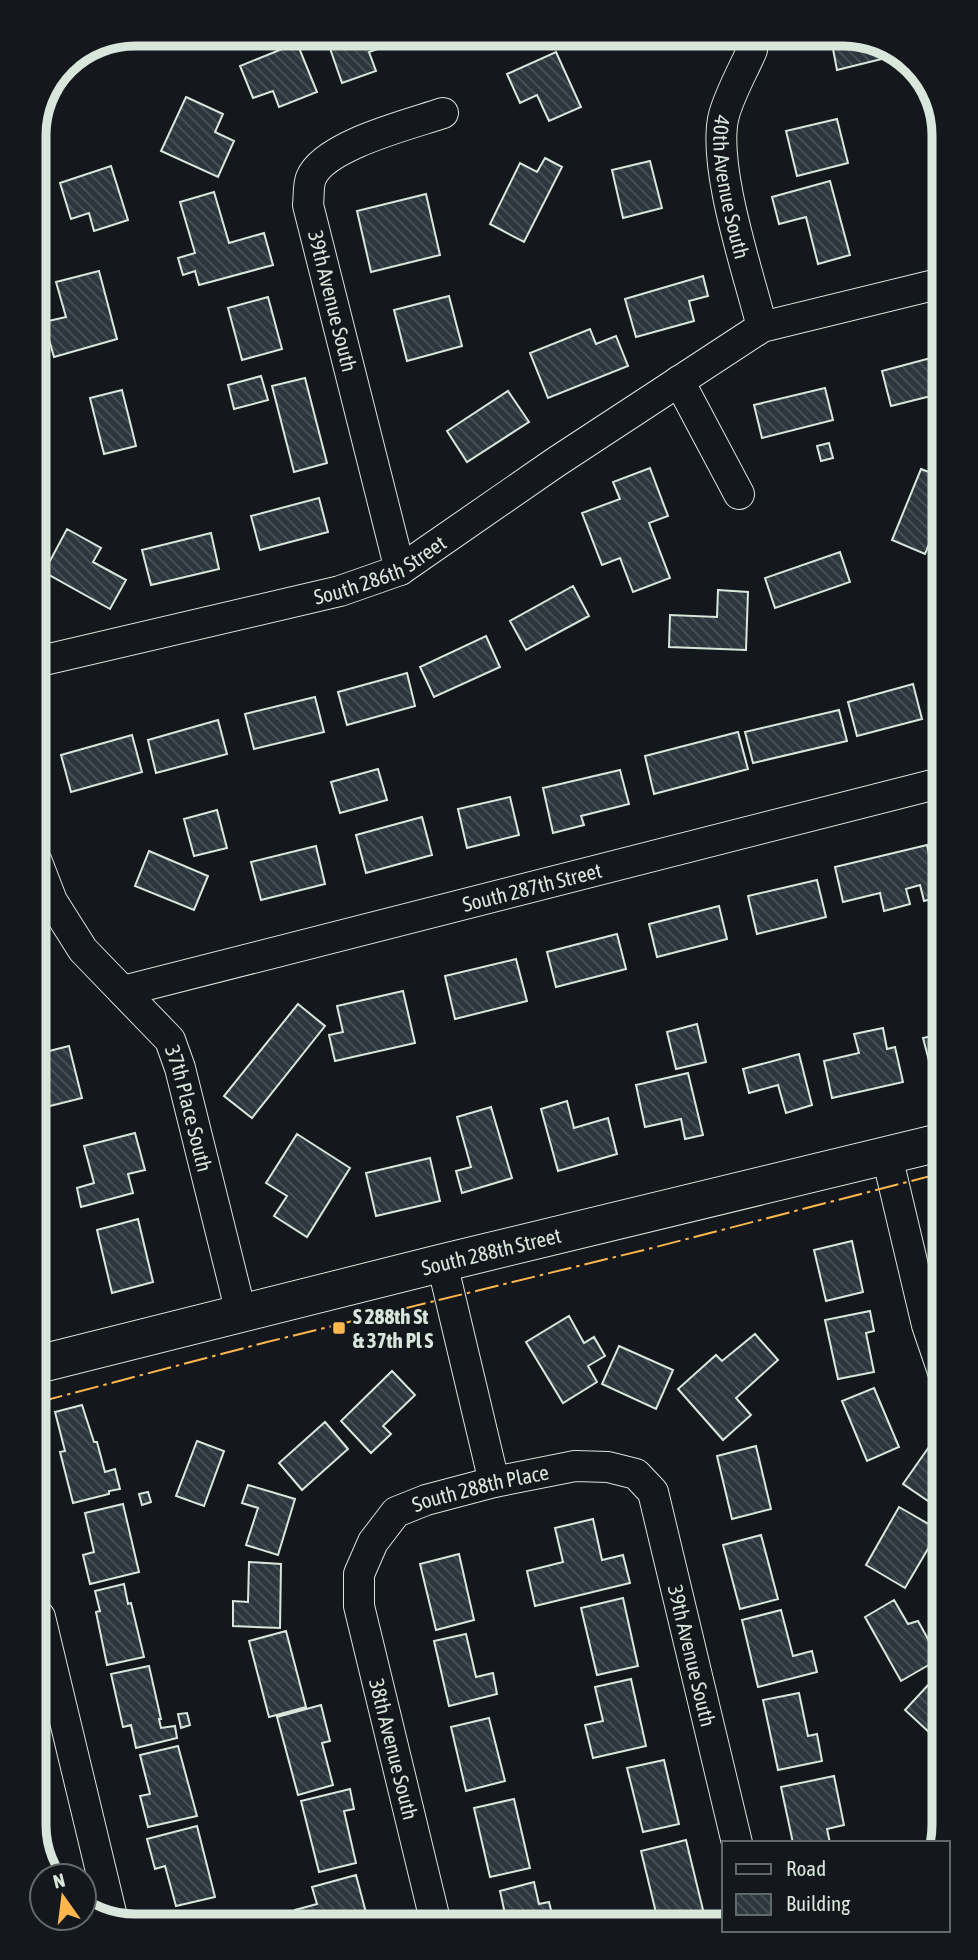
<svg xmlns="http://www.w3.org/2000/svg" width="978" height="1960" viewBox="0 0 978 1960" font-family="'Asap Condensed',sans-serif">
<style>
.building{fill:url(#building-back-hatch);stroke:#d8e6dc;stroke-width:2}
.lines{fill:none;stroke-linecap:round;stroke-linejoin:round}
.minor-casing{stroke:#d8e6dc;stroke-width:32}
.major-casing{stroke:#d8e6dc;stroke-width:39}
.minor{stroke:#14181c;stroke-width:30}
.major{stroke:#14181c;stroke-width:37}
.power{stroke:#ffb74d;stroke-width:2;stroke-dasharray:24 5 3.5 5;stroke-linecap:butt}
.poi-dot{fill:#ffb74d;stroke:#14181c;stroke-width:2.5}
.labels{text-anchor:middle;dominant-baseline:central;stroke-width:5;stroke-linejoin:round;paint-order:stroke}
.street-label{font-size:21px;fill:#d8e6dc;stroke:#14181c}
.poi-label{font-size:21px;font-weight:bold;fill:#d8e6dc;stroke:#14181c;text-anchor:start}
.rim{fill:none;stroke:#d8e6dc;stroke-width:9}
</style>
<defs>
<pattern id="building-back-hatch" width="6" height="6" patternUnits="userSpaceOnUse" patternTransform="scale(1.75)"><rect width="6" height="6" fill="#2c363c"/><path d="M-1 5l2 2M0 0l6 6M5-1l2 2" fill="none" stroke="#4a5358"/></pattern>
</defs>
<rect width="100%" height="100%" fill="#14181c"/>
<path class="building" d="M 637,33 L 662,33 L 647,45 Z
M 830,33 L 851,33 L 902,54 L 837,70 Z
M 325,34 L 327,33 L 420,34 L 369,52 L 376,71 L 342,83 Z
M 297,43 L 317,92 L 279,107 L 273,91 L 253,98 L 240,66 Z
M 556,52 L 581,107 L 549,121 L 537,95 L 520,103 L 507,74 Z
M 186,97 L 223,114 L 215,132 L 234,141 L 218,177 L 161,151 Z
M 39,115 L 42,116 L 37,166 L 34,166 L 33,128 Z
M 837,119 L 848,163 L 797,176 L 786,131 Z
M 545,158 L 562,167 L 524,242 L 490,224 L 520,163 L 537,172 Z
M 650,161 L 662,208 L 623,218 L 612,170 Z
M 111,166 L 128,220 L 94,231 L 89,213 L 71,219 L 60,183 Z
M 830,181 L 850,255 L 818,264 L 806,217 L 779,224 L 772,197 Z
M 214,192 L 229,243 L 264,233 L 273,265 L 199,285 L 195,271 L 183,275 L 178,258 L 195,253 L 180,202 Z
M 426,194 L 440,255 L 371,272 L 357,211 Z
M 99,271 L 117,339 L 54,357 L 44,322 L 66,317 L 56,282 Z
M 703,276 L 708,296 L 689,301 L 694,321 L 636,337 L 625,299 Z
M 449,296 L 462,346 L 407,361 L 394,310 Z
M 268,297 L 282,349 L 242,360 L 228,308 Z
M 590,329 L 596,344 L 616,336 L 628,366 L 548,398 L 530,353 Z
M 938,356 L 939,394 L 891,406 L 882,371 Z
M 261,376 L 268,400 L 234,409 L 228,385 Z
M 305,378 L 327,463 L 294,472 L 272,386 Z
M 825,388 L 833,420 L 762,438 L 754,405 Z
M 122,390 L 136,446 L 104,454 L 90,398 Z
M 508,391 L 529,422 L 467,462 L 447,431 Z
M 829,443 L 833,458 L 821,461 L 817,446 Z
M 650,468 L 668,516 L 649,523 L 670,578 L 633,592 L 620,558 L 602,565 L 582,513 L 620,499 L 613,482 Z
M 921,469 L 939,476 L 939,519 L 925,554 L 892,540 Z
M 319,498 L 328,532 L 260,550 L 251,516 Z
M 67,529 L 101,548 L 93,562 L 126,580 L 110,609 L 44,572 Z
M 211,533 L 219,569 L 151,585 L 142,550 Z
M 840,552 L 850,582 L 775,608 L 765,578 Z
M 573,586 L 589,616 L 526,650 L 510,621 Z
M 718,590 L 748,592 L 746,650 L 669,647 L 670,615 L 717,617 Z
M 486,636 L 500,667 L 434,697 L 420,667 Z
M 407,673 L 415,706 L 347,725 L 338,692 Z
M 913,684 L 922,719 L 857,736 L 848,702 Z
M 315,697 L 324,732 L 254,749 L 245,714 Z
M 839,710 L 847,741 L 753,763 L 745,732 Z
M 218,720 L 227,754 L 156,773 L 148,740 Z
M 738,732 L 748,769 L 654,794 L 645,756 Z
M 132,735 L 142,772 L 71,792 L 61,755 Z
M 378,769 L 387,800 L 340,813 L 331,782 Z
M 620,770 L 629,804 L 581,816 L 584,825 L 553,833 L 543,788 Z
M 510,797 L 519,835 L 467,848 L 458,809 Z
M 217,810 L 227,848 L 194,856 L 184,819 Z
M 422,817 L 432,855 L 366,873 L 356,835 Z
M 927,845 L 939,897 L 924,901 L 920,885 L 906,889 L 910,904 L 884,911 L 880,893 L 843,902 L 835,867 Z
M 316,846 L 325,884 L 261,900 L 251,862 Z
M 940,846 L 941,889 L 930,848 Z
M 149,851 L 208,876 L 194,910 L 135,886 Z
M 817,880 L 826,917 L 757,934 L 748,896 Z
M 719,906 L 727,939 L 657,957 L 649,924 Z
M 617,934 L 626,969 L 556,987 L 547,952 Z
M 516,959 L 527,1001 L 455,1019 L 445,976 Z
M 403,991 L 415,1043 L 335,1061 L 329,1035 L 343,1032 L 337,1006 Z
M 37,999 L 45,1028 L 37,1030 Z
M 298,1004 L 325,1026 L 252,1118 L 224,1096 Z
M 697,1024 L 706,1062 L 676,1069 L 667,1032 Z
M 883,1028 L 887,1049 L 895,1047 L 903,1082 L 832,1098 L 824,1061 L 859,1053 L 854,1034 Z
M 941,1034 L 941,1074 L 933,1076 L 923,1038 Z
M 69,1046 L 82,1098 L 38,1109 L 37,1054 Z
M 799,1054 L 812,1105 L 786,1113 L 778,1085 L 749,1093 L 743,1069 Z
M 688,1073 L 703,1135 L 685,1139 L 681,1119 L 645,1127 L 636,1085 Z
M 567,1101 L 574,1128 L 608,1118 L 617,1154 L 558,1171 L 541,1109 Z
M 491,1107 L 512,1178 L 462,1193 L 456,1171 L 471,1167 L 457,1117 Z
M 135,1133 L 145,1170 L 128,1174 L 133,1193 L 81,1207 L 77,1188 L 94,1183 L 84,1146 Z
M 297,1134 L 350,1168 L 307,1237 L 274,1216 L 287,1196 L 266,1183 Z
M 430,1158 L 440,1201 L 376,1216 L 366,1173 Z
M 138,1219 L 153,1282 L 112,1293 L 97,1230 Z
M 852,1241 L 863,1292 L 826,1301 L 814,1250 Z
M 870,1311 L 874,1331 L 866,1333 L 874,1372 L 838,1379 L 825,1320 Z
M 569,1316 L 584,1343 L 594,1337 L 605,1356 L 588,1366 L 597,1382 L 563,1403 L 526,1342 Z
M 755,1334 L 778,1360 L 736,1398 L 751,1415 L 723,1440 L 678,1389 L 716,1355 L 722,1361 Z
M 619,1346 L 673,1370 L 656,1409 L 602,1384 Z
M 392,1371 L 415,1395 L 383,1426 L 391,1434 L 371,1453 L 341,1421 Z
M 874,1388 L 899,1447 L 867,1461 L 842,1401 Z
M 82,1405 L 94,1442 L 97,1442 L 105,1472 L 115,1469 L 120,1489 L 109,1491 L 109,1494 L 73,1503 L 60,1452 L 65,1451 L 55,1412 Z
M 325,1422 L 348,1449 L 302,1490 L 279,1463 Z
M 197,1441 L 224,1451 L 204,1506 L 176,1496 Z
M 931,1444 L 943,1452 L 943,1511 L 903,1484 Z
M 756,1446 L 771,1509 L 732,1519 L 717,1456 Z
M 248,1485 L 295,1499 L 278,1555 L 246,1545 L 258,1508 L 242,1503 Z
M 148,1492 L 151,1502 L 142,1505 L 139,1494 Z
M 123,1504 L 139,1572 L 90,1584 L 83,1555 L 94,1552 L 85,1513 Z
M 899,1507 L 939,1530 L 905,1588 L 866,1565 Z
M 593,1519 L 602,1560 L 623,1555 L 630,1583 L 535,1606 L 527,1571 L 563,1562 L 555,1528 Z
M 761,1535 L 778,1599 L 740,1609 L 723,1545 Z
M 459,1554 L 474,1620 L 436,1630 L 420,1564 Z
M 249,1562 L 281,1564 L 280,1628 L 233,1626 L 233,1601 L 248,1602 Z
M 124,1584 L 128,1604 L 131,1603 L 144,1657 L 107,1665 L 96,1612 L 100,1611 L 95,1591 Z
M 623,1598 L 638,1666 L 597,1675 L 581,1608 Z
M 894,1600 L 908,1624 L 918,1621 L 939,1659 L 901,1681 L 865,1617 Z
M 781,1610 L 793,1656 L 812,1651 L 817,1672 L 758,1687 L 742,1620 Z
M 286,1631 L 306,1707 L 269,1717 L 249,1641 Z
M 466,1634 L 476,1677 L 493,1673 L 497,1694 L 449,1706 L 434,1641 Z
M 149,1666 L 161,1719 L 159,1719 L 161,1728 L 175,1726 L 177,1738 L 136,1748 L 131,1725 L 123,1727 L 111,1674 Z
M 942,1670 L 944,1721 L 942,1720 L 930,1733 L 905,1710 Z
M 631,1679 L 646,1746 L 593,1758 L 585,1725 L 603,1721 L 595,1687 Z
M 799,1693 L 808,1736 L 817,1734 L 822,1761 L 778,1770 L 763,1700 Z
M 321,1705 L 330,1741 L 322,1743 L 333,1785 L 298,1795 L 277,1717 Z
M 187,1713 L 190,1725 L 181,1728 L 178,1714 Z
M 489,1718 L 505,1781 L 466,1791 L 451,1727 Z
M 178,1746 L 197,1816 L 148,1827 L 140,1796 L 150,1794 L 140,1755 Z
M 664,1760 L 679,1824 L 643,1832 L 627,1768 Z
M 834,1776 L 844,1825 L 827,1829 L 830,1843 L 793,1843 L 781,1787 Z
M 350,1789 L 354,1809 L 344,1811 L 356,1863 L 319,1872 L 301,1801 Z
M 514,1799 L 530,1868 L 490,1877 L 474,1808 Z
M 197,1826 L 215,1897 L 176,1906 L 165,1866 L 155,1869 L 147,1839 Z
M 686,1840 L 704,1914 L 676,1921 L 658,1921 L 641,1851 Z
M 356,1875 L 369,1924 L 299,1925 L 295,1910 L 317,1904 L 312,1887 Z
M 534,1882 L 539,1904 L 549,1902 L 554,1922 L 507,1923 L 500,1891 Z
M 207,1912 L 210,1926 L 175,1926 L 173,1920 Z"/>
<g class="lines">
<defs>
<g id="minor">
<path id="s1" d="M 752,50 C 743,71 730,93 724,115 C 711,164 749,275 762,327"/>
<path d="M 679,381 L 739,494"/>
<path d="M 400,570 L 308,205 C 309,197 308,185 311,178 C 324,145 411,124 443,113"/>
<path id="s2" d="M 36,662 L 340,591 L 400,570 L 556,462 L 762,327 L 938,284"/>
<path id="s3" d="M 37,862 L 52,901 L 83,950 L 170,1040 L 180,1068 L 241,1313"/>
<path id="s4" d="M 123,991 L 940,783"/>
<path d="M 887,1156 L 927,1325 L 943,1372"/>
<path d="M 442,1263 L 494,1482"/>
<path d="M 40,1617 L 113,1921"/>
<path id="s5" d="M 436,1924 L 359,1606 L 359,1574 L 373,1542 L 396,1512 L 426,1500 L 494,1482 L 575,1466 L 608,1467 L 636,1474 L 653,1492 L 737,1843"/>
</g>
<g id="major">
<path id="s6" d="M 39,1364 L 442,1263 L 942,1142"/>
</g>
</defs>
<use href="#minor" class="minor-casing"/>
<use href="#major" class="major-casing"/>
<use href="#minor" class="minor"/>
<use href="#major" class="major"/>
<path class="power" d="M 39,1402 L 267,1342 L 652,1248 L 942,1173"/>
</g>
<rect class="poi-dot" x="332" y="1321" width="14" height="14" rx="3.5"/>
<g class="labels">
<g class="street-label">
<text stroke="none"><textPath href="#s1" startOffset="144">40th Avenue South</textPath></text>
<text transform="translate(333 301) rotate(76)">39th Avenue South</text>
<text stroke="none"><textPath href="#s2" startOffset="357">South 286th Street</textPath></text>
<text stroke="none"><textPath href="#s4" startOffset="422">South 287th Street</textPath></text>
<text stroke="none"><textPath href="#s3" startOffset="296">37th Place South</textPath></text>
<text stroke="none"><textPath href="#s6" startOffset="466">South 288th Street</textPath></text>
<text stroke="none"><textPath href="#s5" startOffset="520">South 288th Place</textPath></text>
<text stroke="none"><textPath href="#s5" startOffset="872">39th Avenue South</textPath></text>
<text transform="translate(394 1749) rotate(76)">38th Avenue South</text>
</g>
<g class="poi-label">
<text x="353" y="1316">S 288th St<tspan x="353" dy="24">&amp; 37th Pl S</tspan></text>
</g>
</g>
<path d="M0 0H978V1960H0ZM135 46H843A89 89 0 0 1 932 135V1825A89 89 0 0 1 843 1914H135A89 89 0 0 1 46 1825V135A89 89 0 0 1 135 46Z" fill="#14181c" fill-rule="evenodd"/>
<path class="rim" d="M135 46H843A89 89 0 0 1 932 135V1825A89 89 0 0 1 843 1914H135A89 89 0 0 1 46 1825V135A89 89 0 0 1 135 46Z"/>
<rect x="722" y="1841" width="228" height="91" fill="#14181c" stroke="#626a69" stroke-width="2"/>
<rect x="736" y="1864" width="35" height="10" fill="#14181c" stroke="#626a69" stroke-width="2"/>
<text x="786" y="1876" font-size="21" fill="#d8e6dc">Road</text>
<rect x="736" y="1894" width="35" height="21" fill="url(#building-back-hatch)" stroke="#626a69" stroke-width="2"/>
<text x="786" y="1911" font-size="21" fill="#d8e6dc">Building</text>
<g transform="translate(63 1897) rotate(346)"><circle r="33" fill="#14181c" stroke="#626a69" stroke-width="2"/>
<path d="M0-5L12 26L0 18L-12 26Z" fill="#ffb74d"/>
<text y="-10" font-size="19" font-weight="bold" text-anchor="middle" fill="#d8e6dc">N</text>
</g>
</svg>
